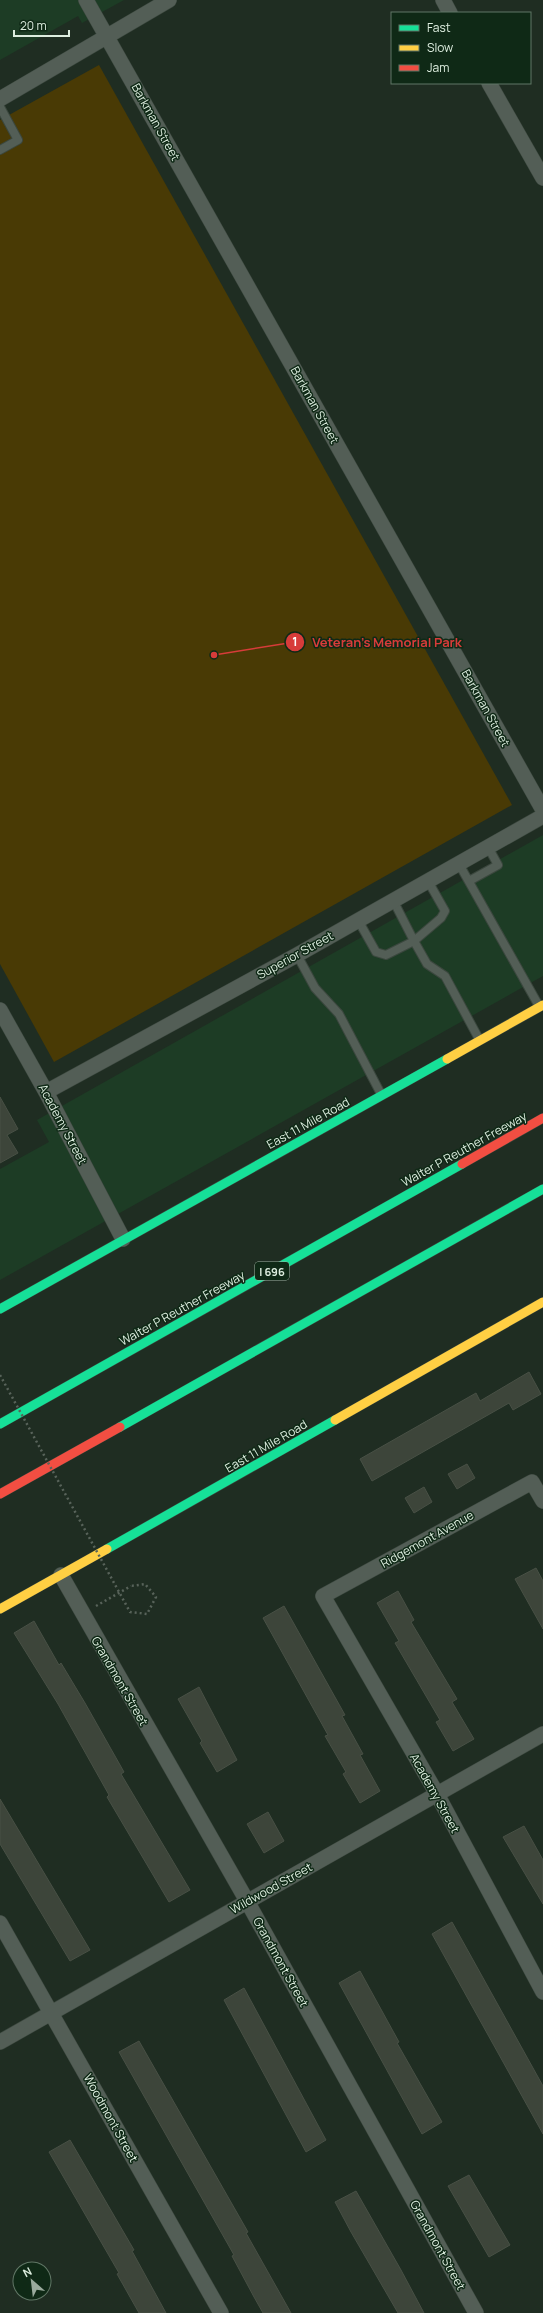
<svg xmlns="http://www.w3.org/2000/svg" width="543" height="2313" viewBox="0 0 543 2313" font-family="Manrope,sans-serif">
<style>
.built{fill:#1d3c25}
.green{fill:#493a05}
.building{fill:#3d453a;stroke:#485045}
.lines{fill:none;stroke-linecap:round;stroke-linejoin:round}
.lane-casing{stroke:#3b473e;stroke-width:10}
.street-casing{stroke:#3b473e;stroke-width:16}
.fast-casing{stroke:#3b473e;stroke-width:10}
.slow-casing{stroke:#3b473e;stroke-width:10}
.jam-casing{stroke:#3b473e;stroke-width:10}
.path{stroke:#58635a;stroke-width:2.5;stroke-dasharray:2 3;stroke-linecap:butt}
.lane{stroke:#535e56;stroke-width:8}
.street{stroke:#535e56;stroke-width:15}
.fast{stroke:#16e098;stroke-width:9}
.slow{stroke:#ffcf43;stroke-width:9}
.jam{stroke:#f24e42;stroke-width:9}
.path-bridge{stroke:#58635a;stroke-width:2.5;stroke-dasharray:2 3;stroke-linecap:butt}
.labels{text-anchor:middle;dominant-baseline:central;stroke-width:3;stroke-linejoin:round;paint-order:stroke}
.shield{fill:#0f2916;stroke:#9fb2a3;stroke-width:1}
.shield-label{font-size:11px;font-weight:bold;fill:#ddeddf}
.street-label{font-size:12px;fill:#ddeddf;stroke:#0f2916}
.leader{fill:none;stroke:#d73c3a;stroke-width:1.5}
.callout-dot{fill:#d73c3a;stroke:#0f2916;stroke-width:1.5}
.mark-label{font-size:12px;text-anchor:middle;font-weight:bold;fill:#fff}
.callout-label{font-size:13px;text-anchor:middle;font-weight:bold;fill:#d73c3a;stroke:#0f2916;stroke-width:3;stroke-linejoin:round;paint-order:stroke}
</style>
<rect width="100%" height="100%" fill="#1f2d22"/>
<path class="built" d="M 0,0 L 124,0 L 82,23 L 78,16 L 0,60 Z
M 543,835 L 543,976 L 0,1280 L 0,1169 L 49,1142 L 37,1120 Z"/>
<path class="green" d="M 99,65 L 512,805 L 54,1062 L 0,964 L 0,120 Z"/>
<path class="building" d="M 0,1097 L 18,1129 L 7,1135 L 18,1153 L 0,1163 Z
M 529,1372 L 541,1394 L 513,1410 L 509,1403 L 372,1481 L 360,1459 L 476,1393 L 480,1401 Z
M 467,1464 L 475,1478 L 457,1489 L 448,1474 Z
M 424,1487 L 432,1502 L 414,1513 L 405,1498 Z
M 536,1568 L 543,1581 L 543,1629 L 515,1579 Z
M 398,1591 L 414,1620 L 411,1622 L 457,1699 L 452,1702 L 474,1739 L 453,1751 L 436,1722 L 440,1720 L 395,1643 L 399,1641 L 377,1603 Z
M 284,1606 L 345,1715 L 342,1716 L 363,1754 L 360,1755 L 380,1791 L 360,1803 L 343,1774 L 346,1772 L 325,1736 L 328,1735 L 263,1618 Z
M 34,1621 L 59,1665 L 61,1663 L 85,1703 L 124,1772 L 121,1774 L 190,1890 L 169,1902 L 107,1797 L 109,1795 L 58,1704 L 14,1633 Z
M 199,1687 L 237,1760 L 217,1772 L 200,1743 L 202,1741 L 178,1699 Z
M 0,1799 L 90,1950 L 70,1961 L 0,1844 Z
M 268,1812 L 284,1841 L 264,1853 L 247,1824 Z
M 524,1826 L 543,1860 L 543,1904 L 503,1837 Z
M 452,1922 L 543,2086 L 543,2134 L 432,1934 Z
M 360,1971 L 399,2042 L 397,2043 L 442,2122 L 422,2134 L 339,1983 Z
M 244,1988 L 326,2140 L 306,2152 L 224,2000 Z
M 139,2041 L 248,2232 L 246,2233 L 291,2313 L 263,2313 L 254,2297 L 232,2256 L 234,2255 L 119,2052 Z
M 70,2140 L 134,2250 L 132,2251 L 166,2313 L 139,2313 L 117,2274 L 119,2273 L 49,2152 Z
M 469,2175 L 510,2245 L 489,2257 L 448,2186 Z
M 356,2191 L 401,2270 L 424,2313 L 398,2313 L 351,2232 L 335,2202 Z"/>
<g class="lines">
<defs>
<path id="lane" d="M 0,107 L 18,140 L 0,150
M 459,864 L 539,1006
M 428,881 L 445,911 L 441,918 L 414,941 L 427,964 L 445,976 L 479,1039
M 469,881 L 498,865 L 488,847
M 358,920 L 376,952 L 386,955 L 414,941 L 393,900
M 297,955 L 315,988 L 339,1014 L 381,1094"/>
<path id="street" d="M 86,0 L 543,810
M 443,0 L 450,13
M 489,83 L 543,178
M 0,99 L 169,0
M 0,1010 L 46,1092 L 123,1239
M 46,1092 L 297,955 L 543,816
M 543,1501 L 532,1482 L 323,1596 L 437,1794 L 543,1992
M 61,1575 L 247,1901 L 476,2313
M 0,1923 L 221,2313
M 0,2042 L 543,1734"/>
<path id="fast" d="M 0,1309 L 447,1059
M 0,1424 L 462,1164
M 120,1427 L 543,1189
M 107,1549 L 335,1420"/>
<path id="slow" d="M 447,1059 L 543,1005
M 335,1420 L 543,1302
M 0,1609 L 107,1549"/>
<path id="jam" d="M 462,1164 L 543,1118
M 0,1494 L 120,1427"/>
</defs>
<use href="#lane" class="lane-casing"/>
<use href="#street" class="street-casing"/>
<use href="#fast" class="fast-casing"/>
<use href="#slow" class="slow-casing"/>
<use href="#jam" class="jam-casing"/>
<path class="path" d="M 96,1606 L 131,1586"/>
<use href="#lane" class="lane"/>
<use href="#street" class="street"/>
<use href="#fast" class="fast"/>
<use href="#slow" class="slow"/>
<use href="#jam" class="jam"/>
<path class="path-bridge" d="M 0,1375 L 130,1612 L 147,1614 L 156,1597 L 145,1584 L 131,1586"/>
</g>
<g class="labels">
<rect class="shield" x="255" y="1262" width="34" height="18" rx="3"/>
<g class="shield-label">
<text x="272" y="1271">I 696</text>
</g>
<g class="street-label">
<text transform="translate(156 122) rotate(61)">Barkman Street</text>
<text transform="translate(315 405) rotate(61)">Barkman Street</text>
<text transform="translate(486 708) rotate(61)">Barkman Street</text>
<text transform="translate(295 955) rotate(-29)">Superior Street</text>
<text transform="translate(308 1123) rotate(-29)">East 11 Mile Road</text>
<text transform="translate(63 1124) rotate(62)">Academy Street</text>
<text transform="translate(464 1149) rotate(-29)">Walter P Reuther Freeway</text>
<text transform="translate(182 1308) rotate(-29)">Walter P Reuther Freeway</text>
<text transform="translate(266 1446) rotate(-30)">East 11 Mile Road</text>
<text transform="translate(427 1539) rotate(-29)">Ridgemont Avenue</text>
<text transform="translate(120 1681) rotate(60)">Grandmont Street</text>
<text transform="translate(435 1793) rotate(61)">Academy Street</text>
<text transform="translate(271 1888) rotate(-29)">Wildwood Street</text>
<text transform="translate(281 1962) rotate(61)">Grandmont Street</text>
<text transform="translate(111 2118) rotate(61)">Woodmont Street</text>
<text transform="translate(438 2245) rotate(61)">Grandmont Street</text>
</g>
</g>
<path class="leader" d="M214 655L295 642"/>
<g class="callout-dot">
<circle cx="214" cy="655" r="4"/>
<circle cx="295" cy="642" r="10"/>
</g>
<g class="mark-label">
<text x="295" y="646">1</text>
</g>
<g class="callout-label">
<text x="387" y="647">Veteran's Memorial Park</text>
</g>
<rect x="391" y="12" width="140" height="72" fill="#0f2916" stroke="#617766"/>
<rect x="399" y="25" width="20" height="6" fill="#16e098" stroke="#617766"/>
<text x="427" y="32" font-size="12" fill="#ddeddf">Fast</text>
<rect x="399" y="45" width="20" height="6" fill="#ffcf43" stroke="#617766"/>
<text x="427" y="52" font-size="12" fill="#ddeddf">Slow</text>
<rect x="399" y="65" width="20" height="6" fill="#f24e42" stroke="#617766"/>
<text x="427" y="72" font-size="12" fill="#ddeddf">Jam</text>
<g transform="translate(32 2281) rotate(332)"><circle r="19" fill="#0f2916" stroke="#617766"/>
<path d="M0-3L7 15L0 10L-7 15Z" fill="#9aaa9d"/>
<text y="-6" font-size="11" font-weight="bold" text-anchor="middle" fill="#ddeddf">N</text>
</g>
<path d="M14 30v6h55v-6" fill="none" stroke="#ddeddf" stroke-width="2"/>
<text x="20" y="30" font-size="12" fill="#ddeddf" stroke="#0f2916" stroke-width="3" paint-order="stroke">20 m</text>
</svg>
